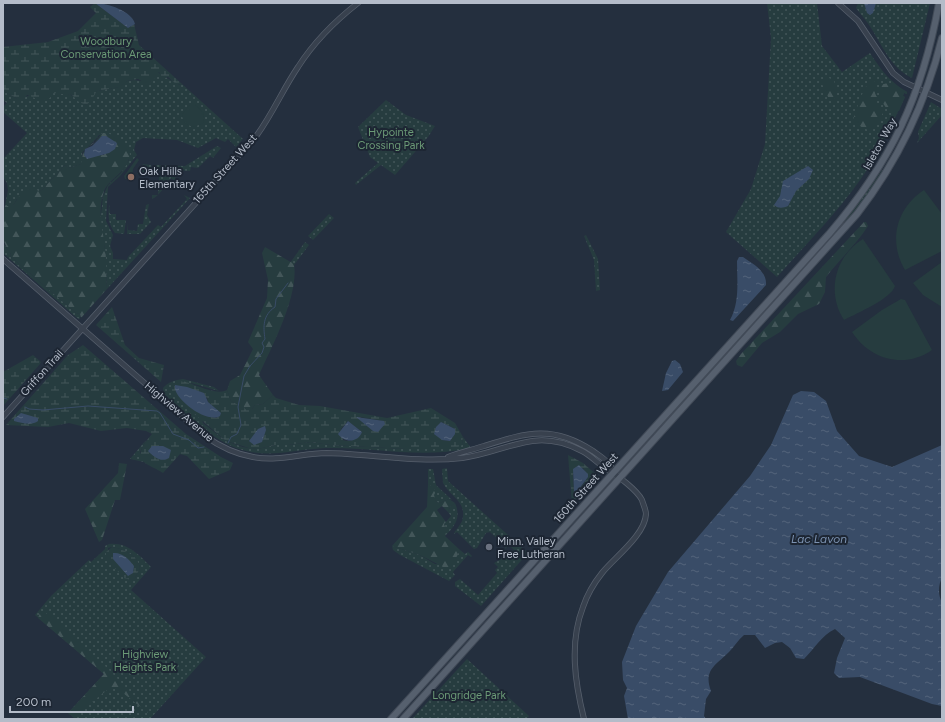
<svg xmlns="http://www.w3.org/2000/svg" width="945" height="722" viewBox="0 0 945 722" font-family="Figtree,sans-serif">
<style>
.grass{fill:url(#grass-dots);fill-rule:evenodd}
.forest{fill:url(#forest-firs);fill-rule:evenodd}
.wetland{fill:url(#wetland-marsh);fill-rule:evenodd}
.garden{fill:#263c3f}
.water{fill:url(#water-ripples)}
.lines{fill:none;stroke-linecap:round;stroke-linejoin:round}
.stream{stroke:#394c67;stroke-width:1}
.minor-casing{stroke:#565f6c;stroke-width:6}
.major-casing{stroke:#414a57;stroke-width:8}
.minor{stroke:#38414e;stroke-width:4.5}
.major{stroke:#56606e;stroke-width:6}
.education-dot{fill:#8d6e63;stroke:#1d2633;stroke-width:1.5}
.worship-dot{fill:#6b7280;stroke:#1d2633;stroke-width:1.5}
.labels{text-anchor:middle;dominant-baseline:central;stroke-width:4;stroke-linejoin:round;paint-order:stroke}
.park-label{font-size:11px;fill:#6b9a76;stroke:#1d2633}
.street-label{font-size:11px;fill:#b4bcc9;stroke:#1d2633}
.poi-label{font-size:11px;fill:#b4bcc9;stroke:#1d2633;text-anchor:start}
.water-label{font-size:12px;font-style:italic;fill:#7c92b1;stroke:#1d2633}
</style>
<defs>
<pattern id="grass-dots" width="8" height="8" patternUnits="userSpaceOnUse"><rect width="8" height="8" fill="#263c3f"/><path d="M2 2h.1M6 6h.1" fill="none" stroke="#435659" stroke-width="1.8" stroke-linecap="round"/></pattern>
<pattern id="forest-firs" width="22" height="20" patternUnits="userSpaceOnUse"><rect width="22" height="20" fill="#263c3f"/><path d="M5 1l3.5 6h-7zM16 11l3.5 6h-7z" fill="#435659"/></pattern>
<pattern id="wetland-marsh" width="20" height="14" patternUnits="userSpaceOnUse"><rect width="20" height="14" fill="#263c3f"/><path d="M1 5h8M5 5V1M11 12h8M15 12V8" fill="none" stroke="#435659"/></pattern>
<pattern id="water-ripples" width="26" height="14" patternUnits="userSpaceOnUse"><rect width="26" height="14" fill="#394c67"/><path d="M2 4q2-2 4 0t4 0M15 11q2-2 4 0t4 0" fill="none" stroke="#53647b"/></pattern>
</defs>
<rect width="100%" height="100%" fill="#242f3e"/>
<path class="grass" d="M 767,3 L 817,3 L 822,46 L 842,72 L 870,53 C 881,70 890,82 907,92 L 907,94 L 904,93 L 903,96 L 905,97 C 893,122 882,147 867,170 C 841,209 808,242 777,277 L 726,232 L 751,189 L 765,144 L 771,38 Z
M 858,3 L 930,3 L 912,78 C 891,68 883,47 871,28 C 867,21 861,15 856,8 Z
M 157,72 L 179,85 L 182,84 L 243,139 L 236,147 L 228,139 L 225,142 L 216,138 L 198,148 L 177,140 L 143,138 L 136,142 L 134,150 L 137,155 L 120,176 L 108,187 L 106,221 L 113,235 L 110,246 L 113,253 L 113,259 L 127,260 L 128,257 L 158,225 L 161,227 L 187,199 L 184,195 L 190,198 L 107,289 L 105,249 L 100,224 L 103,196 L 108,185 L 121,173 L 129,160 C 119,140 122,137 99,135 C 94,143 87,145 82,153 L 83,160 L 81,164 L 70,168 L 65,165 L 42,190 L 17,199 L 13,206 L 5,206 L 8,190 L 7,183 L 3,177 L 3,159 L 27,133 L 3,112 L 3,107 L 7,103 L 4,101 L 3,102 L 3,91 L 18,99 C 29,94 62,90 73,96 C 78,98 81,103 86,105 L 97,91 L 119,87 L 127,81 L 134,80 L 150,82 Z
M 386,100 L 406,115 L 435,126 L 428,137 L 395,175 L 381,165 L 356,185 L 355,183 L 378,163 L 370,157 L 358,127 Z
M 931,102 L 942,109 L 942,115 L 917,143 L 919,138 L 918,132 Z
M 217,146 L 221,148 L 213,158 L 210,156 L 198,168 L 191,167 L 190,171 L 156,169 L 156,174 L 154,174 L 155,165 L 185,166 Z
M 143,164 L 151,165 L 150,171 L 147,175 L 137,174 Z
M 882,170 L 884,171 C 857,214 821,251 787,289 L 785,286 C 819,249 853,212 882,170 Z
M 159,176 L 175,177 L 177,180 L 175,181 L 171,178 C 165,185 159,197 152,199 L 152,195 L 158,195 Z
M 109,204 L 110,214 L 116,214 L 116,220 L 126,220 L 124,234 L 115,233 C 108,224 108,216 109,204 Z
M 149,204 L 147,215 L 151,222 L 140,234 L 127,234 L 128,223 L 128,230 L 137,231 L 138,224 L 143,224 L 146,205 Z
M 329,214 L 334,218 L 313,240 L 308,236 Z
M 586,235 L 598,259 L 600,290 L 596,291 L 594,260 L 584,236 Z
M 305,242 L 309,245 L 294,265 L 290,263 Z
M 3,243 L 11,254 L 10,256 L 76,313 L 80,314 L 80,319 L 77,318 L 3,253 Z
M 183,379 L 214,387 L 219,391 L 191,383 L 203,423 L 226,441 L 243,447 L 258,449 L 275,445 L 288,445 L 311,442 L 331,445 L 406,449 L 462,445 L 463,437 L 471,448 C 418,459 377,447 326,448 C 293,449 269,460 236,448 C 208,437 186,413 164,394 L 163,388 C 168,382 175,380 183,379 Z
M 146,440 L 140,452 L 144,462 L 130,459 Z
M 447,468 L 448,481 L 528,553 L 481,606 L 455,586 L 455,582 L 460,579 L 478,595 L 497,573 L 495,570 L 498,567 L 494,563 L 503,558 L 507,551 L 510,553 L 514,550 L 509,545 L 505,549 L 505,546 L 490,532 L 486,533 L 477,548 L 474,549 L 457,532 L 454,534 C 455,530 460,526 462,521 C 468,502 450,497 443,483 L 442,469 Z
M 428,469 L 433,469 L 436,485 L 452,500 L 449,499 L 440,503 L 436,502 L 428,484 Z
M 455,503 C 461,517 456,525 445,536 L 444,524 L 451,516 L 448,512 L 450,507 Z
M 109,544 C 128,542 139,555 151,567 L 131,590 L 206,657 L 150,719 L 75,719 L 68,713 L 104,674 L 35,615 L 51,596 L 89,560 L 91,562 L 105,549 L 105,546 ZM 112,547 C 123,549 138,555 140,568 L 135,578 L 124,578 L 119,570 L 109,562 L 108,548 Z
M 392,546 L 420,555 L 435,564 L 452,564 L 460,550 L 465,554 L 468,552 L 472,556 L 471,557 L 468,555 L 453,572 L 455,575 L 449,581 L 400,555 L 393,550 Z
M 467,659 L 529,716 L 526,719 L 412,719 Z"/>
<path class="forest" d="M 826,77 L 834,80 L 837,96 L 833,101 L 829,99 L 822,84 Z
M 871,80 L 877,82 C 876,88 873,91 877,97 L 875,103 L 883,109 L 883,113 L 876,124 L 868,130 L 854,123 L 853,120 C 857,109 863,87 871,80 Z
M 888,83 L 894,84 L 907,92 L 907,94 L 904,93 L 903,96 L 905,97 L 899,111 L 888,111 C 885,105 878,99 879,92 C 879,90 880,88 880,85 Z
M 102,133 C 115,132 125,143 130,154 C 127,174 110,177 104,191 C 97,212 103,229 105,249 C 107,262 106,276 107,289 L 81,318 L 80,314 L 76,313 L 10,256 L 11,254 C 0,242 1,221 5,206 L 13,206 C 18,197 24,188 35,187 L 38,191 L 42,190 L 65,165 L 70,168 L 81,164 L 84,148 L 95,142 ZM 102,136 L 106,136 L 109,139 L 104,155 L 83,152 C 85,148 97,142 102,136 Z
M 864,222 L 866,222 L 868,226 C 856,245 839,260 826,277 L 825,292 L 819,304 L 798,314 L 780,332 L 762,343 L 742,367 L 737,365 L 736,361 L 741,354 Z
M 265,247 L 294,264 C 299,296 272,346 259,375 L 273,395 L 263,404 L 255,405 L 252,409 L 245,409 L 231,401 L 227,390 L 230,381 L 240,375 L 253,349 L 248,342 L 267,298 L 268,280 L 262,253 Z
M 119,463 L 127,464 L 120,500 L 115,500 L 102,540 L 99,542 L 85,509 L 118,473 Z
M 428,484 L 432,486 L 436,491 L 434,495 L 436,502 L 440,503 L 449,499 L 455,503 L 450,507 L 448,512 L 442,506 L 437,510 L 446,522 L 444,524 L 446,531 L 445,536 L 460,550 L 451,568 L 445,568 L 420,555 L 392,546 L 427,507 Z
M 41,611 C 52,614 58,627 68,632 L 105,666 L 146,708 L 148,713 L 117,688 L 111,687 L 73,717 L 68,713 L 104,674 L 38,618 Z"/>
<path class="wetland" d="M 95,3 L 128,28 L 134,24 L 139,45 L 182,84 L 177,85 L 168,77 L 163,79 L 159,72 L 153,80 L 147,84 L 138,79 L 127,81 L 120,87 L 97,91 L 90,102 L 86,105 L 79,102 L 72,95 L 52,93 L 50,98 L 40,100 L 27,95 L 24,99 L 18,99 L 3,91 L 3,47 L 48,42 L 78,31 L 96,13 L 90,7 Z
M 112,307 L 125,345 L 139,358 L 164,365 L 161,382 L 96,325 Z
M 83,345 L 186,434 L 221,457 L 233,463 L 230,470 L 209,479 L 187,456 L 180,454 L 163,473 C 157,469 147,465 144,462 C 135,453 146,441 152,434 L 146,431 L 127,428 L 101,431 L 69,423 L 48,427 L 6,425 L 68,355 Z
M 33,355 L 41,362 L 40,364 L 3,406 L 3,372 Z
M 183,381 C 195,384 216,396 227,390 L 231,401 L 240,406 L 243,405 L 245,409 L 252,409 L 255,405 L 263,404 L 273,395 L 276,398 L 299,405 L 320,406 L 387,418 L 431,408 L 455,423 L 463,437 L 462,445 L 458,447 L 436,449 L 406,449 L 331,445 L 311,442 L 288,445 L 275,445 L 258,449 L 249,448 L 226,441 L 172,395 L 172,384 ZM 207,397 L 208,402 L 217,418 L 206,416 L 195,411 ZM 357,417 L 360,417 L 383,421 L 373,431 ZM 348,421 L 362,432 C 356,438 352,443 343,440 L 341,429 ZM 441,422 L 455,429 L 450,441 L 442,440 Z
M 568,455 L 583,463 L 598,476 L 572,504 ZM 583,468 L 588,477 L 578,491 L 574,491 L 573,474 Z
M 112,547 C 123,549 138,555 140,568 L 135,578 L 131,580 L 124,578 L 106,559 L 106,552 Z"/>
<path class="garden" d="M 190,104 L 195,104 L 204,114 L 203,123 L 194,127 C 187,125 183,123 182,115 Z
M 137,158 L 139,160 L 133,169 L 132,180 L 125,179 L 124,176 Z
M 924,190 L 942,214 L 942,251 L 905,270 C 888,242 896,208 924,190 Z
M 863,239 L 895,286 C 891,299 857,313 844,320 C 826,292 835,256 863,239 Z
M 942,262 L 942,307 L 923,295 L 913,283 Z
M 901,299 L 905,300 L 932,350 C 905,369 870,360 852,332 L 882,310 Z"/>
<path class="water" d="M 95,3 C 107,3 132,11 135,24 L 128,28 Z
M 864,3 L 876,3 L 873,13 L 870,15 L 867,13 Z
M 102,136 L 106,136 L 117,143 L 115,149 L 109,153 L 87,159 L 84,155 L 85,149 L 92,146 Z
M 808,166 L 813,170 L 809,179 L 796,191 L 788,206 C 783,208 779,209 774,205 L 780,196 L 783,181 Z
M 739,257 L 743,257 C 753,264 767,271 766,285 L 733,321 L 730,320 C 740,302 737,280 737,261 Z
M 675,360 L 680,364 L 683,372 L 668,390 L 662,391 L 666,373 L 672,361 Z
M 175,385 L 187,387 L 204,393 L 208,402 L 221,413 L 220,416 C 207,424 172,398 175,385 Z
M 801,391 L 814,392 L 826,401 L 837,431 L 859,456 L 892,467 L 942,445 L 942,578 C 938,585 938,596 942,602 L 942,706 L 932,704 L 860,677 L 839,678 L 834,673 L 837,658 L 845,638 L 835,629 C 821,636 815,648 804,659 L 796,658 L 790,648 L 782,642 L 775,643 L 765,648 L 755,635 L 744,635 C 738,640 734,647 729,652 C 716,665 703,670 711,691 L 706,699 L 704,716 L 706,719 L 628,719 L 624,696 L 627,688 L 623,680 L 622,662 L 636,626 L 668,572 L 750,476 L 771,445 L 793,395 Z
M 21,413 L 38,418 L 38,421 C 32,426 22,423 14,421 L 14,419 Z
M 356,417 L 384,421 L 385,424 L 378,432 L 373,431 Z
M 348,421 L 362,432 C 358,443 344,443 338,434 Z
M 441,422 L 455,429 L 455,434 L 450,441 L 442,440 L 434,434 L 436,427 Z
M 265,426 L 266,430 L 262,442 L 254,445 L 249,441 L 258,429 Z
M 152,446 L 163,446 L 171,450 L 169,458 C 161,463 154,457 148,451 Z
M 579,465 L 588,474 L 588,477 L 576,493 L 574,491 L 573,469 Z
M 113,553 C 122,552 129,559 134,566 L 133,573 L 128,576 L 113,559 Z"/>
<g class="lines">
<path class="stream" d="M 3,398 L 7,399
M 25,407 L 29,409 L 43,410 L 88,406 L 157,411 L 160,413 L 173,434 L 189,440 L 198,448 L 204,447
M 228,443 L 231,437 L 237,434 L 241,425 L 238,407 L 244,376 L 250,366 L 262,353 L 264,347 L 262,343 L 265,339 C 263,326 263,315 275,307 L 276,299 L 288,283"/>
<defs>
<path id="minor" d="M 838,3 L 858,21 L 893,73 L 904,82 L 942,100
M 3,259 L 205,436 C 219,446 235,454 253,457 C 279,462 302,453 327,453 C 372,454 417,463 462,458 C 508,452 534,426 582,451 C 592,456 599,465 608,470 C 617,475 637,490 642,500 C 643,504 646,510 646,514 C 645,535 615,557 602,573 C 594,583 587,595 583,607 C 569,643 575,683 584,719
M 3,417 L 257,135 C 273,113 283,89 298,67 C 314,42 335,21 358,3
M 448,457 C 460,452 472,450 484,446 C 526,433 552,424 593,451 C 601,457 610,462 614,472"/>
<path id="major" d="M 391,719 L 829,234 C 891,162 922,97 939,3
M 403,719 L 857,214 C 898,161 926,103 942,38"/>
</defs>
<use href="#minor" class="minor-casing"/>
<use href="#major" class="major-casing"/>
<use href="#minor" class="minor"/>
<use href="#major" class="major"/>
</g>
<circle class="education-dot" cx="131" cy="177" r="4"/>
<circle class="worship-dot" cx="489" cy="547" r="4"/>
<g class="labels">
<g class="park-label">
<text x="106" y="41">Woodbury<tspan x="106" dy="13">Conservation Area</tspan></text>
<text x="391" y="132">Hypointe<tspan x="391" dy="13">Crossing Park</tspan></text>
<text x="145" y="654">Highview<tspan x="145" dy="13">Heights Park</tspan></text>
<text x="469" y="695">Longridge Park</text>
</g>
<g class="street-label">
<text transform="translate(880 144) rotate(-61)">Isleton Way</text>
<text transform="translate(225 169) rotate(-48)">165th Street West</text>
<text transform="translate(42 373) rotate(-48)">Griffon Trail</text>
<text transform="translate(179 412) rotate(40)">Highview Avenue</text>
<text transform="translate(586 488) rotate(-48)">160th Street West</text>
</g>
<g class="poi-label">
<text x="139" y="171">Oak Hills<tspan x="139" dy="13">Elementary</tspan></text>
<text x="497" y="541">Minn. Valley<tspan x="497" dy="13">Free Lutheran</tspan></text>
</g>
<g class="water-label">
<text x="819" y="539">Lac Lavon</text>
</g>
</g>
<rect width="945" height="722" fill="none" stroke="#b4bcc9" stroke-width="8"/>
<path d="M10 706v6h123v-6" fill="none" stroke="#b4bcc9" stroke-width="2"/>
<text x="16" y="706" font-size="12" fill="#b4bcc9" stroke="#1d2633" stroke-width="3" paint-order="stroke">200 m</text>
</svg>
